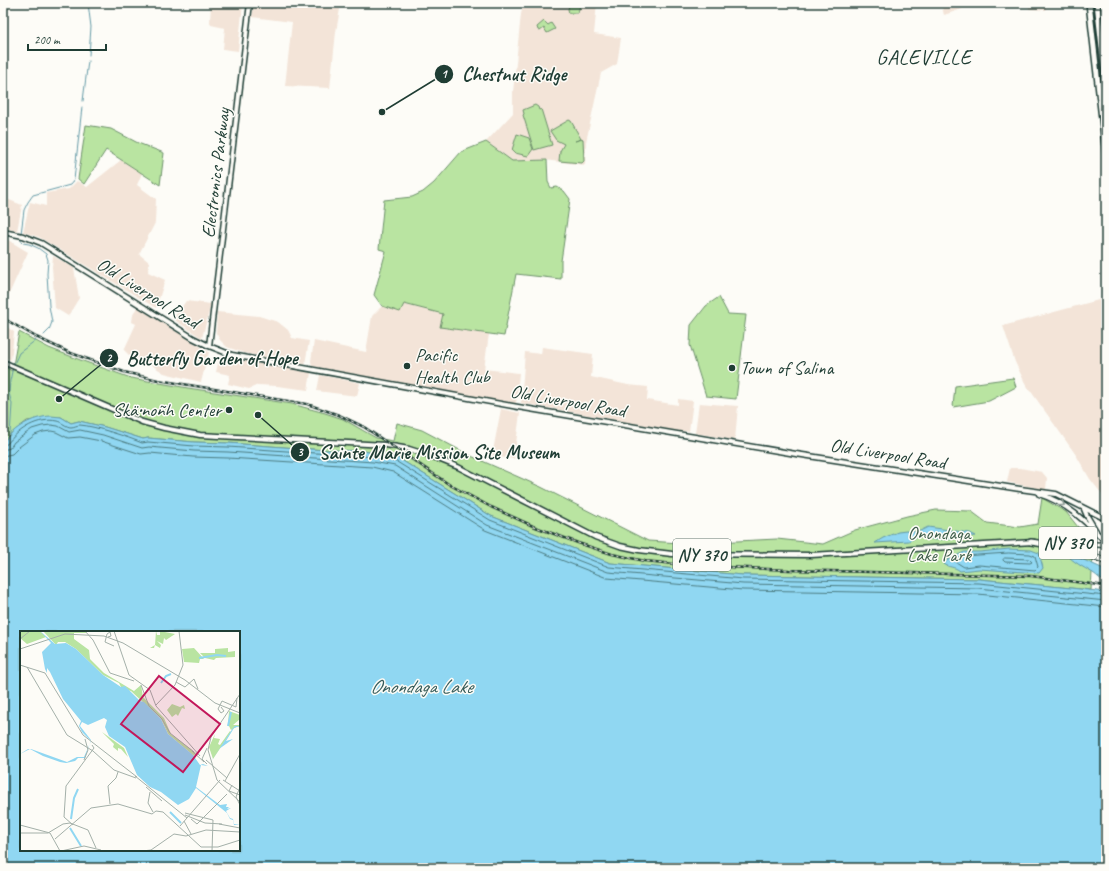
<svg xmlns="http://www.w3.org/2000/svg" width="1109" height="871" viewBox="0 0 1109 871" font-family="Caveat,sans-serif">
<style>
.built{fill:#f3e4d8}
.green{fill:#b9e4a1;stroke:#6c906a}
.water{fill:#90d7f2;stroke:#6399a6;fill-rule:evenodd}
.lines{fill:none;stroke-linecap:round;stroke-linejoin:round}
.shore{stroke:#4c7b80;stroke-width:1}
.stream{stroke:#6399a6;stroke-width:1}
.secondary-casing{stroke:#1f3d34;stroke-width:7}
.primary-casing{stroke:#1f3d34;stroke-width:7}
.highway-casing{stroke:#1f3d34;stroke-width:8}
.secondary{stroke:#fdfcf7;stroke-width:4}
.primary{stroke:#fdfcf7;stroke-width:4}
.highway{stroke:#fdfcf7;stroke-width:5}
.rail-casing{stroke:#1f3d34;stroke-width:2.5}
.rail{stroke:#fdfcf7;stroke-width:1;stroke-dasharray:3;stroke-linecap:butt}
.oneway{stroke:#8e9c96}
.poi-dot{fill:#1f3d34;stroke:#fdfcf7;stroke-width:1.5}
.labels{text-anchor:middle;dominant-baseline:central;stroke-width:3;stroke-linejoin:round;paint-order:stroke}
.shield{fill:#fdfcf7;stroke:#62766e;stroke-width:1}
.shield-label{font-size:18px;font-weight:bold;fill:#1f3d34}
.street-label{font-size:19px;fill:#1f3d34;stroke:#fdfcf7}
.poi-label{font-size:19px;fill:#1f3d34;stroke:#fdfcf7;text-anchor:start}
.park-label{font-size:19px;fill:#3e5e4a;stroke:#fdfcf7}
.water-label{font-size:20px;font-style:italic;fill:#365c5a;stroke:#fdfcf7}
.quarter-label{font-size:21px;letter-spacing:1px;fill:#1f3d34;stroke:#fdfcf7}
.inset-river{fill:none;stroke:#90d7f2;stroke-width:2}
.inset-road{fill:none;stroke:#a4b0a9;stroke-width:1}
.view{fill:#c2185b;fill-opacity:0.15;stroke:#c2185b;stroke-width:2}
.inset-edge{fill:none;stroke:#1f3d34;stroke-width:2}
.leader{fill:none;stroke:#1f3d34;stroke-width:1.5}
.callout-dot{fill:#1f3d34;stroke:#fdfcf7;stroke-width:1.5}
.mark-label{font-size:12px;text-anchor:middle;font-weight:bold;fill:#fff}
.callout-label{font-size:20px;text-anchor:middle;font-weight:bold;fill:#1f3d34;stroke:#fdfcf7;stroke-width:3;stroke-linejoin:round;paint-order:stroke}
</style>
<rect width="100%" height="100%" fill="#fdfcf7"/>
<filter id="ink" filterUnits="userSpaceOnUse"><feTurbulence type="fractalNoise" baseFrequency=".025" numOctaves="2"/><feDisplacementMap in="SourceGraphic" scale="8" xChannelSelector="R" yChannelSelector="G"/><feConvolveMatrix kernelMatrix="1 2 1 2 8 2 1 2 1" color-interpolation-filters="sRGB"/></filter>
<g filter="url(#ink)">
<path class="built" d="M 211,3 L 243,3 L 238,51 L 223,49 L 225,28 L 211,25 L 210,22 Z
M 254,3 L 341,3 L 336,32 L 330,88 L 285,86 L 292,22 L 252,17 Z
M 524,3 L 597,3 L 594,34 L 621,38 L 617,64 L 601,73 L 586,142 L 585,165 L 544,160 L 512,161 L 486,142 L 513,113 L 513,92 L 521,14 Z
M 941,3 L 961,3 L 962,9 L 944,15 Z
M 1028,3 L 1046,3 L 1046,10 L 1029,9 Z
M 121,160 L 142,173 L 137,185 L 156,199 L 155,223 L 139,254 L 149,262 L 148,272 L 165,280 L 156,308 L 39,237 L 23,232 L 30,202 L 46,206 L 46,193 L 69,189 L 77,181 L 87,187 Z
M 4,198 L 22,205 L 17,231 L 3,228 L 3,203 Z
M 3,237 L 28,252 L 9,294 L 3,292 Z
M 53,256 L 74,268 L 79,298 L 68,316 L 55,308 L 52,267 Z
M 1106,298 L 1106,499 L 1090,479 L 1076,455 L 1025,383 L 1015,362 L 1003,326 Z
M 186,301 L 211,304 L 202,338 L 173,319 Z
M 403,304 L 443,314 L 441,327 L 489,334 L 484,369 L 519,373 L 516,404 L 312,366 L 311,361 L 314,341 L 366,352 L 372,316 L 382,306 L 400,312 Z
M 137,307 L 209,352 L 201,382 L 164,373 L 147,362 L 130,356 L 124,350 L 136,324 L 132,322 L 133,315 Z
M 217,312 L 259,316 L 278,322 L 288,330 L 292,338 L 309,341 L 305,364 L 244,353 L 227,347 L 220,340 L 216,333 Z
M 3,324 L 14,332 L 11,360 L 3,356 Z
M 542,347 L 593,354 L 591,377 L 628,385 L 648,387 L 647,400 L 678,405 L 678,399 L 693,401 L 689,431 L 678,431 L 521,403 L 525,352 L 541,354 Z
M 220,356 L 311,373 L 308,390 L 277,386 L 258,385 L 249,389 L 228,384 L 230,375 L 216,372 Z
M 320,375 L 360,383 L 357,396 L 317,391 Z
M 699,403 L 738,406 L 735,440 L 695,433 Z
M 501,409 L 520,413 L 514,459 L 492,456 Z
M 1010,468 L 1020,468 L 1042,472 L 1047,478 L 1046,490 L 1007,482 Z"/>
<path class="green" d="M 568,3 L 586,3 L 584,5 L 580,5 L 578,13 L 569,13 L 568,9 L 569,6 Z
M 544,21 L 548,25 L 551,23 L 555,29 L 547,33 L 544,28 L 540,31 L 538,30 L 537,27 Z
M 535,105 L 538,107 L 539,110 L 541,109 L 552,145 L 534,150 L 523,115 L 524,114 L 523,110 Z
M 569,120 L 571,121 L 581,139 L 575,141 L 583,139 L 584,161 L 582,163 L 559,161 L 560,151 L 564,144 L 556,140 L 550,131 Z
M 86,125 L 111,129 L 138,143 L 164,153 L 160,185 L 106,150 L 84,184 L 78,179 Z
M 517,134 L 529,138 L 533,149 L 528,156 L 515,153 L 512,150 Z
M 486,142 L 512,161 L 547,160 L 548,182 L 551,188 L 557,187 L 564,191 L 570,199 L 561,261 L 561,279 L 516,274 L 504,336 L 440,327 L 443,314 L 404,304 L 400,312 L 382,306 L 374,295 L 386,251 L 379,249 L 384,200 L 412,197 L 423,192 L 434,183 L 461,152 Z
M 719,297 L 728,314 L 746,315 L 736,399 L 706,396 L 690,345 L 691,325 L 706,306 Z
M 19,332 L 49,348 L 83,361 L 131,378 L 188,388 L 292,404 L 325,413 L 343,419 L 376,438 L 393,441 L 397,423 L 422,430 L 471,456 L 541,487 L 648,541 L 680,543 L 717,542 L 777,539 L 823,544 L 855,530 L 907,516 L 936,510 L 971,511 L 987,523 L 1020,527 L 1038,524 L 1042,498 L 1066,512 L 1082,532 L 1094,537 L 1091,590 L 979,579 L 743,575 L 610,563 L 491,516 L 398,458 L 364,451 L 325,450 L 228,443 L 194,442 L 148,438 L 143,439 L 105,427 L 79,421 L 71,423 L 61,417 L 27,421 L 8,436 L 3,443 L 3,366 L 12,371 Z
M 1013,378 L 1016,387 L 989,401 L 953,407 L 955,386 Z"/>
<path class="water" d="M 51,416 L 61,417 L 71,423 L 79,421 L 105,427 L 143,439 L 148,438 L 194,442 L 228,443 L 325,450 L 364,451 L 398,458 L 491,516 L 610,563 L 743,575 L 979,579 L 1071,588 L 1106,592 L 1106,868 L 3,868 L 3,443 C 14,427 32,417 51,416 ZM 21,632 L 239,632 L 239,850 L 21,850 Z
M 928,527 L 970,533 L 976,536 L 934,540 L 920,535 L 909,541 L 875,543 L 883,538 L 898,532 L 906,531 L 918,532 Z
M 1009,549 L 1031,550 L 1039,553 L 1043,568 L 1039,573 L 979,569 L 960,571 C 954,566 949,568 944,564 L 946,561 L 964,552 L 980,552 Z
M 1066,552 L 1106,570 L 1106,582 C 1099,579 1099,577 1093,573 C 1083,567 1073,562 1065,553 Z"/>
<g class="lines">
<path class="shore" d="M 3,445 L 7,444 C 19,429 38,417 57,421 C 62,422 66,427 71,427 C 74,427 77,425 80,425 C 95,426 128,437 142,443 L 148,442 L 194,446 L 228,447 L 374,457 L 397,462 L 490,520 L 609,567 L 743,579 L 979,583 L 1106,596
M 3,450 L 10,448 L 14,442 L 32,429 L 42,426 L 51,425 L 58,426 L 69,432 L 80,430 L 103,435 L 142,448 L 149,447 L 194,451 L 228,452 L 373,462 L 395,466 L 487,525 L 608,572 L 743,584 L 978,588 L 1106,601
M 3,456 L 12,454 L 19,447 L 35,435 L 43,432 L 51,431 L 56,432 L 68,438 L 80,437 L 101,441 L 141,454 L 150,453 L 193,457 L 228,458 L 372,467 L 393,472 L 485,530 L 607,578 L 743,590 L 978,594 L 1106,607
M 1009,553 L 1030,554 L 1035,556 L 1038,567 L 1035,570 L 979,565 L 964,567 L 956,562 L 959,558 L 965,556 Z
M 1005,558 L 1029,559 L 1032,562 L 1030,563 L 1005,562 L 1003,560 Z"/>
<path class="stream" d="M 88,3 L 91,27 L 89,55
M 83,101 L 88,61
M 21,234 L 24,210 L 28,202 L 33,195 L 70,185 L 74,180 L 82,107
M 21,237 L 21,241 L 23,243 L 29,244 L 38,248 L 46,254 L 48,260 L 47,274 L 49,306 L 52,322 L 49,330 L 44,335
M 14,364 L 19,353 L 36,340
M 10,435 L 12,404 L 9,393 L 10,381 L 13,367"/>
<defs>
<path id="secondary" d="M 3,232 L 23,236 L 41,243 L 193,338 L 209,346 L 232,355 L 518,407 L 796,454 L 1020,489 L 1056,494 L 1106,519
M 209,346 L 250,3
M 1039,494 C 1066,502 1086,522 1106,542
M 1084,509 L 1087,516 L 1096,531"/>
<path id="primary" d="M 3,362 L 142,422 L 164,428 L 200,435 L 386,445 L 409,449 L 431,456 L 458,467 L 595,537 L 620,546 L 639,550 L 672,554 L 811,555 L 1034,542
M 1046,542 L 1106,545"/>
<path id="highway" d="M 1089,3 L 1106,155
M 1097,3 L 1106,82
M 1031,542 L 1071,548 L 1106,561"/>
</defs>
<use href="#secondary" class="secondary-casing"/>
<use href="#primary" class="primary-casing"/>
<use href="#highway" class="highway-casing"/>
<use href="#secondary" class="secondary"/>
<use href="#primary" class="primary"/>
<use href="#highway" class="highway"/>
<defs>
<path id="rail" d="M 3,318 L 36,337 L 68,352 L 124,372 L 158,380 L 307,404 L 339,415 L 364,427 L 450,485 L 491,507 L 533,526 L 578,543 L 612,554 L 645,561 L 684,565 L 789,570 L 1031,576 L 1106,586"/>
</defs>
<use href="#rail" class="rail-casing"/>
<use href="#rail" class="rail"/>
</g>
<defs><path id="oneway-chevron" d="M-2-3.5L2.5 0L-2 3.5" fill="none" stroke-width="1.6" stroke-linecap="round" stroke-linejoin="round"/></defs>
<use class="oneway" href="#oneway-chevron" transform="translate(1062 504) rotate(32)"/>
</g>
<g class="poi-dot">
<circle cx="407" cy="366" r="4"/>
<circle cx="732" cy="368" r="4"/>
<circle cx="229" cy="410" r="4"/>
</g>
<g class="labels">
<g class="shield">
<rect x="1039" y="527" width="58" height="32" rx="3"/>
<rect x="673" y="539" width="58" height="32" rx="3"/>
</g>
<g class="shield-label">
<text x="1068" y="543">NY 370</text>
<text x="702" y="555">NY 370</text>
</g>
<g class="street-label">
<text transform="translate(216 173) rotate(-83)">Electronics Parkway</text>
<text transform="translate(148 293) rotate(32)">Old Liverpool Road</text>
<text transform="translate(568 401) rotate(10)">Old Liverpool Road</text>
<text transform="translate(888 454) rotate(9)">Old Liverpool Road</text>
</g>
<g class="poi-label">
<text x="415" y="355">Pacific<tspan x="415" dy="22">Health Club</tspan></text>
<text x="740" y="368">Town of Salina</text>
<text x="221" y="410" text-anchor="end">Skä•noñh Center</text>
</g>
<g class="park-label">
<text x="939" y="533">Onondaga<tspan x="939" dy="22">Lake Park</tspan></text>
</g>
<g class="water-label">
<text x="421" y="686">Onondaga Lake</text>
</g>
<g class="quarter-label">
<text x="924" y="57">GALEVILLE</text>
</g>
</g>
<g transform="translate(20 631)">
<rect width="220" height="220" fill="#fdfcf7"/>
<path d="M 0,0 L 20,0 L 26,6 L 7,13 L 0,7 ZM 23,0 L 67,0 L 66,2 L 54,2 L 54,8 L 69,19 L 70,28 L 84,42 L 114,60 L 121,54 L 123,66 L 144,87 L 151,103 L 176,122 L 174,125 L 148,103 L 141,88 L 111,60 L 102,58 L 99,52 L 83,44 L 56,18 L 45,11 L 38,11 L 36,14 ZM 136,0 L 137,4 L 140,4 L 140,0 L 155,3 L 146,9 L 144,7 L 143,13 L 137,10 L 141,14 L 140,17 L 135,14 L 134,17 L 130,17 L 135,14 ZM 174,17 L 184,28 L 180,28 L 179,32 L 164,31 L 162,18 ZM 208,17 L 208,21 L 215,20 L 215,26 L 196,27 L 194,29 L 185,27 L 180,22 L 195,22 L 195,18 ZM 152,73 L 160,76 L 164,74 L 165,78 L 162,77 L 158,85 L 156,83 L 152,86 L 147,79 ZM 209,80 L 220,84 L 220,88 L 213,94 L 220,94 L 220,98 L 218,95 L 211,99 L 208,93 ZM 210,100 L 211,101 L 193,128 L 189,116 L 195,103 L 194,107 L 200,108 L 198,113 L 200,114 ZM 82,101 L 104,117 L 108,126 L 101,118 L 98,117 L 98,120 L 93,116 L 94,113 Z" fill="#b9e4a1"/>
<path d="M 20,0 L 35,13 L 46,12 L 56,18 L 83,44 L 101,56 L 105,55 L 120,70 L 124,71 L 141,88 L 148,103 L 173,124 L 180,134 L 183,133 L 188,135 L 213,97 L 215,95 L 220,95 L 214,97 L 206,110 L 213,108 L 199,118 L 188,135 L 181,134 L 176,156 L 200,174 L 207,173 L 206,176 L 209,176 L 207,178 L 211,177 L 206,180 L 210,187 L 213,188 L 214,193 L 220,194 L 214,194 L 213,189 L 210,188 L 207,182 L 176,157 L 169,168 L 158,174 L 141,161 L 130,156 L 117,144 L 105,116 L 89,105 L 85,96 L 87,89 L 84,87 L 68,94 L 62,91 L 60,95 L 71,109 L 65,127 L 58,127 L 55,130 L 46,132 L 40,131 L 23,125 L 10,118 L 0,123 L 8,118 L 11,118 L 47,131 L 57,126 L 64,126 L 71,110 L 62,101 L 59,95 L 61,90 L 43,68 L 30,41 L 27,37 L 27,42 L 25,38 L 22,21 L 31,12 Z" fill="#90d7f2"/>
<path class="inset-river" d="M 179,27 L 197,24 L 206,25M 141,52 L 146,45 L 151,43M 208,95 L 211,81M 150,181 L 161,192M 51,188 L 54,167 L 58,158M 50,197 L 61,215"/>
<path class="inset-road" d="M 65,0 L 73,9 L 90,42 L 114,50M 94,0 L 109,44 L 130,59 L 136,75 L 180,125M 88,6 L 91,5 L 90,1 L 87,3 L 85,11 L 94,15M 0,8 L 10,0M 0,18 L 45,3 L 84,5 L 103,12 L 165,49 L 195,72 L 220,82M 0,34 L 25,42 L 63,104 L 117,146M 7,36 L 47,104 L 73,120 L 94,139 L 116,147M 156,51 L 165,56 L 174,48 L 178,58M 121,54 L 129,75 L 142,88 L 150,102 L 174,121M 220,63 L 191,106 L 188,119 L 197,149 L 220,171M 136,74 L 155,54 L 163,34 L 159,0M 201,76 L 204,80 L 201,82 L 198,78 L 202,70 L 216,76 L 217,67M 187,117 L 182,128 L 187,133M 172,120 L 184,131M 64,129 L 68,119 L 65,108M 186,129 L 207,147M 115,145 L 167,187M 203,149 L 220,160M 205,150 L 220,123M 212,154 L 209,160 L 220,164M 126,156 L 142,170M 220,156 L 216,166 L 220,174M 130,161 L 128,172 L 133,181M 90,173 L 88,155 L 96,147 L 98,141M 165,182 L 193,189 L 192,220M 165,184 L 185,192 L 202,193M 183,187 L 207,163M 171,188 L 177,193 L 183,187M 164,190 L 171,203M 199,193 L 220,197M 0,194 L 30,202 L 40,220M 53,194 L 44,186 L 46,155 L 74,117 L 72,114M 160,195 L 200,149M 0,202 L 28,202 L 43,193 L 50,192 L 68,199 L 76,217M 35,208 L 71,177 L 98,173 L 132,183 L 136,180 L 143,181 L 181,216 L 198,216 L 220,209M 41,220 L 64,215 L 81,219M 122,220 L 131,219 L 154,203 L 166,205 L 186,199 L 220,201"/>
<path class="view" d="M 139,45 L 200,93 L 163,141 L 101,93 Z"/>
<rect width="220" height="220" class="inset-edge"/>
</g>
<path class="leader" d="M382 112L444 74M59 399L109 358M258 415L300 452"/>
<g class="callout-dot">
<circle cx="382" cy="112" r="4"/>
<circle cx="59" cy="399" r="4"/>
<circle cx="258" cy="415" r="4"/>
<circle cx="444" cy="74" r="10"/>
<circle cx="109" cy="358" r="10"/>
<circle cx="300" cy="452" r="10"/>
</g>
<g class="mark-label">
<text x="444" y="78">1</text>
<text x="109" y="362">2</text>
<text x="300" y="456">3</text>
</g>
<g class="callout-label">
<text x="514" y="81">Chestnut Ridge</text>
<text x="212" y="365">Butterfly Garden of Hope</text>
<text x="439" y="459">Sainte Marie Mission Site Museum</text>
</g>
<rect width="1109" height="871" fill="none" stroke="#fdfcf7" stroke-width="16"/>
<rect x="8" y="8" width="1093" height="855" fill="none" stroke="#1f3d34" stroke-width="1.5" filter="url(#ink)"/>
<path d="M28 44v6h78v-6" fill="none" stroke="#1f3d34" stroke-width="2"/>
<text x="34" y="44" font-size="12" fill="#1f3d34" stroke="#fdfcf7" stroke-width="3" paint-order="stroke">200 m</text>
</svg>
